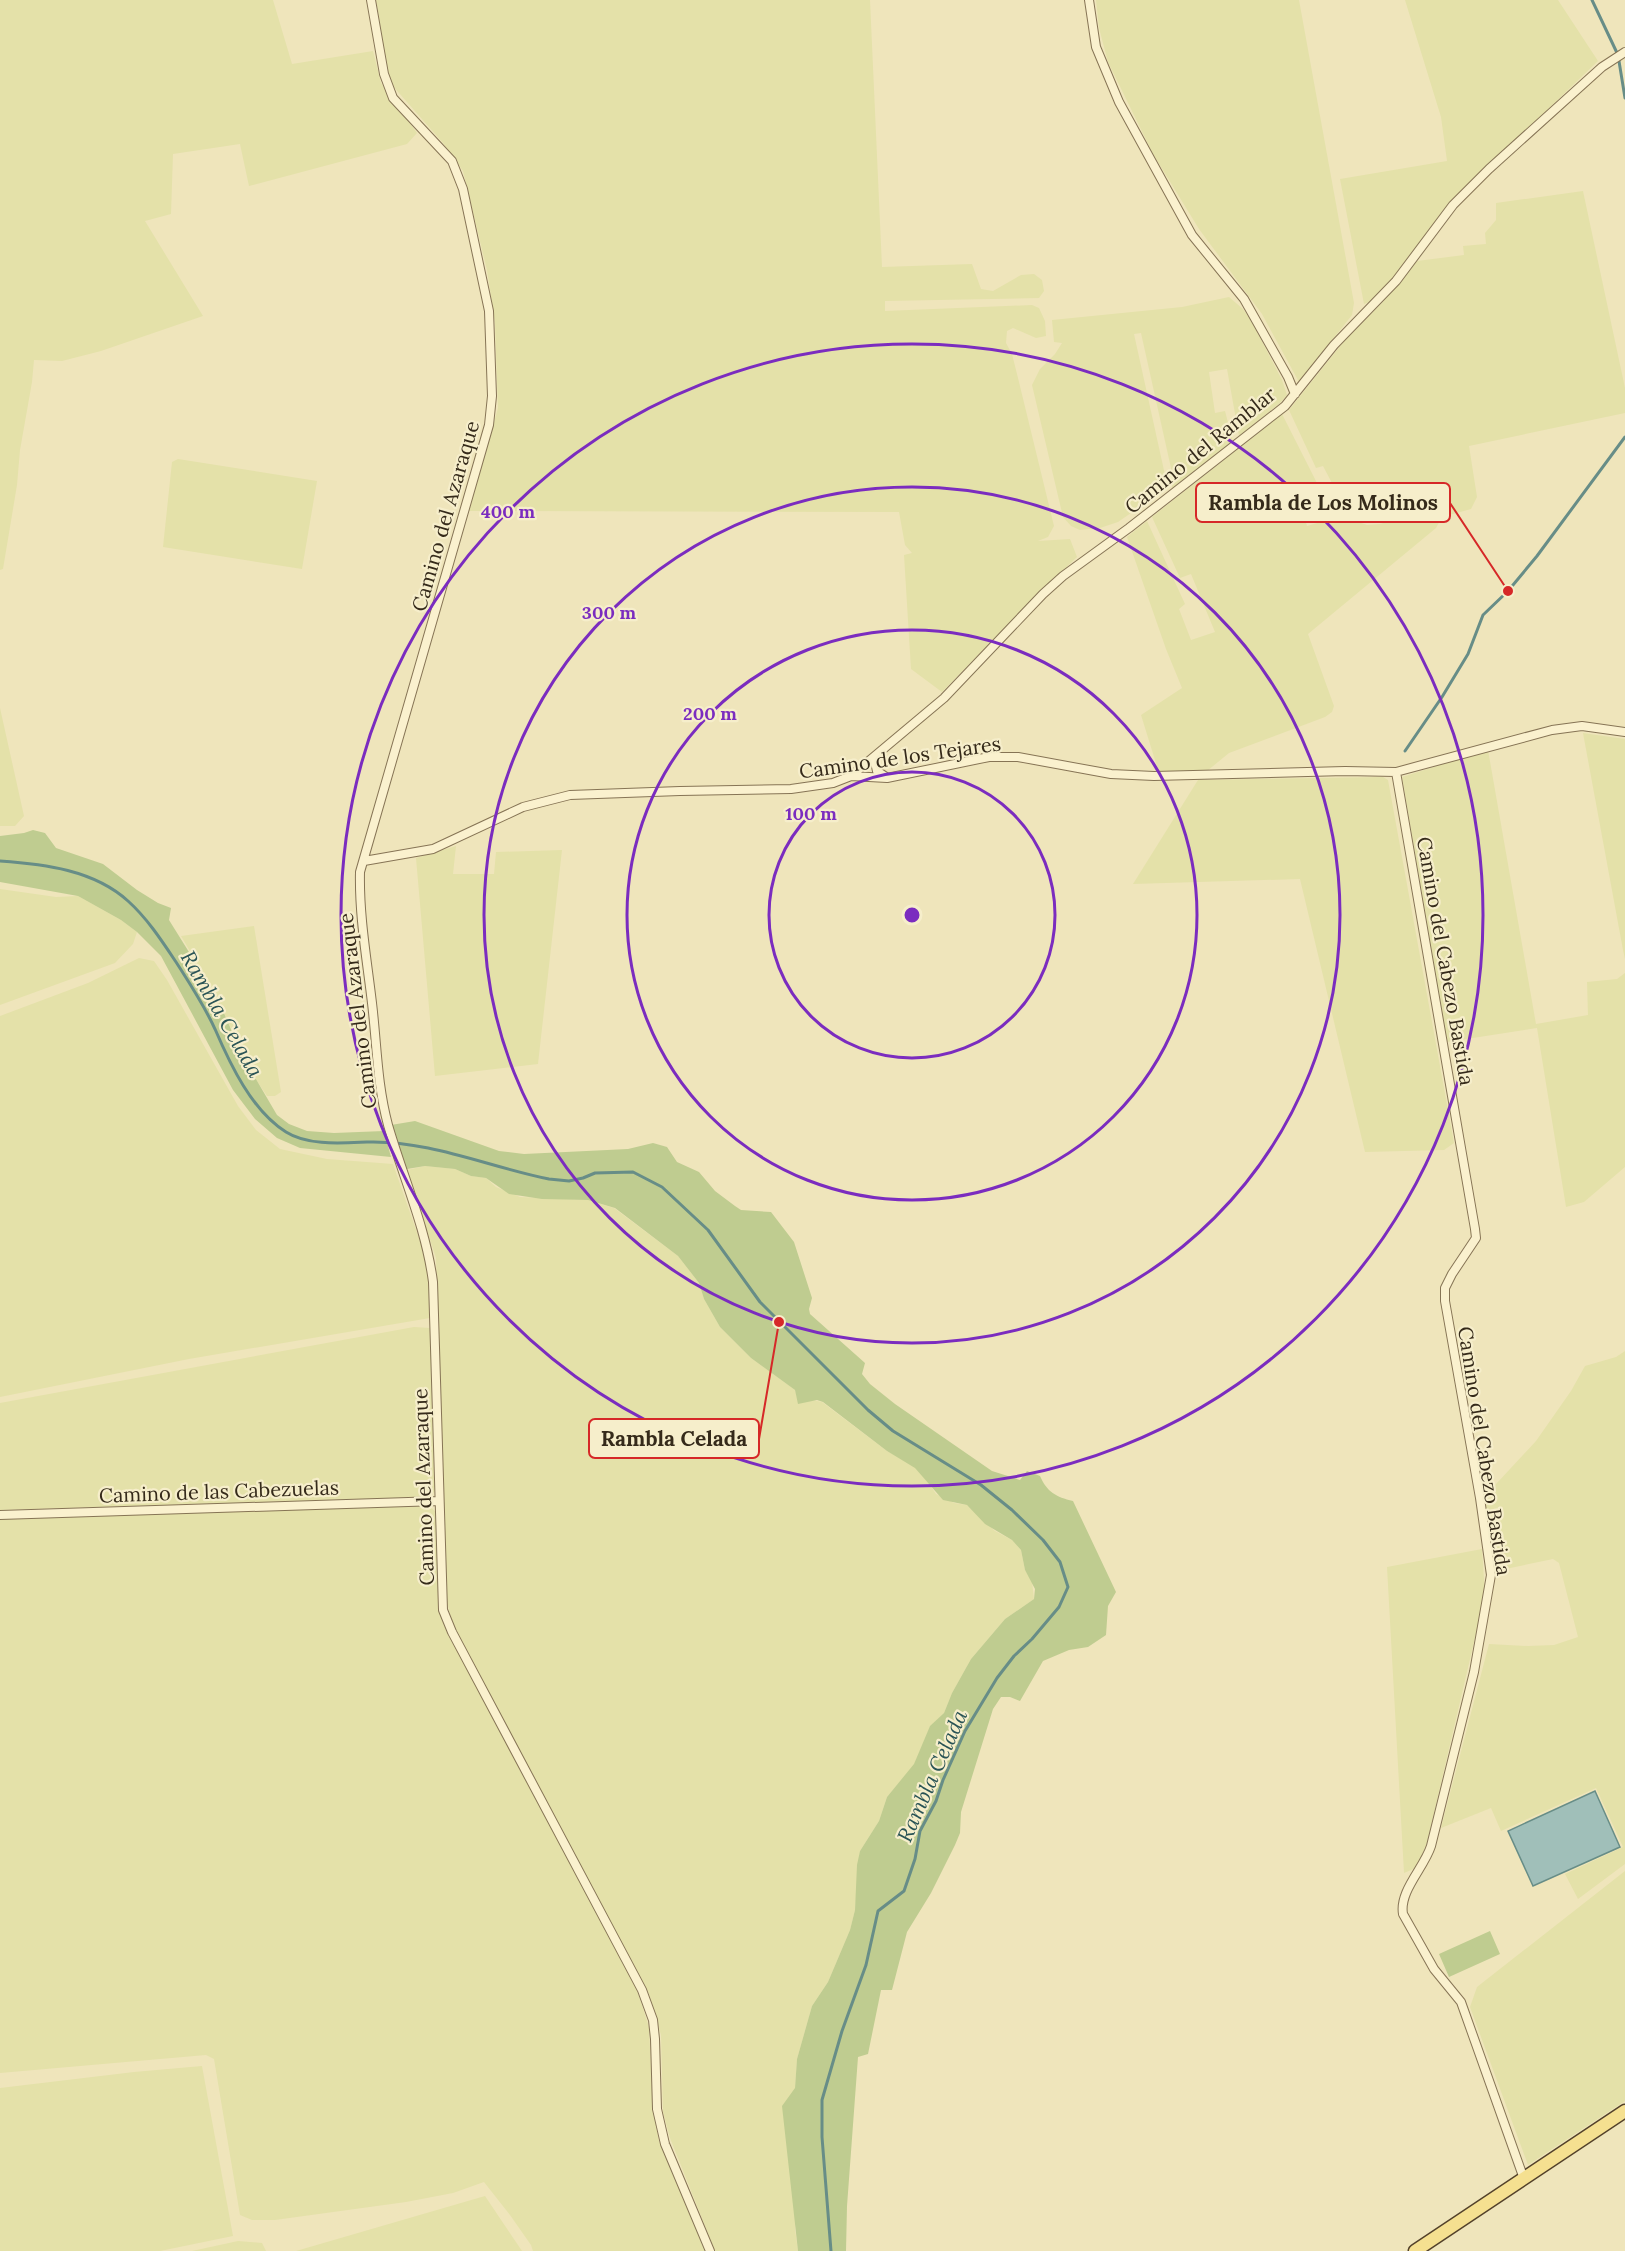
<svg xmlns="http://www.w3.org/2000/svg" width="1625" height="2251" viewBox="0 0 1625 2251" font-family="Lora,serif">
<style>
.farmland{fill:#e4e1a9}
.green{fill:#bfcc90}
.water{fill:#a0bfb9;stroke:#678d87;stroke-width:1.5}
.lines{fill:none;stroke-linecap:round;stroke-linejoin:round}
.stream{stroke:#678d87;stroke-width:3}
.minor-casing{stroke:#867455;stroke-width:10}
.primary-casing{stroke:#53412a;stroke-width:15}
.minor{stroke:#faf1ce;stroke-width:8}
.primary{stroke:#f5e090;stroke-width:12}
.ring{fill:none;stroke:#7b2cbf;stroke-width:3}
.labels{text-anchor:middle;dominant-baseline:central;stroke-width:4.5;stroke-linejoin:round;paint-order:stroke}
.street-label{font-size:20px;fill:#352a1a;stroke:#f6eecb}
.water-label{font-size:21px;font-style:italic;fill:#295355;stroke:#f6eecb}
.centre{fill:#7b2cbf;stroke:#f6eecb;stroke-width:3}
.ring-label{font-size:18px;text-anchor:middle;font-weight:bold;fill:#7b2cbf;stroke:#f6eecb;stroke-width:4.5;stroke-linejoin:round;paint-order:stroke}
.leader{fill:none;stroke:#d62828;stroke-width:2}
.callout-dot{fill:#d62828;stroke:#f6eecb;stroke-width:2}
.callout{fill:#f6eecb;stroke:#d62828;stroke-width:2}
.callout-label{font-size:21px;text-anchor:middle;font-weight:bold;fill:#352a1a}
</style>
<rect width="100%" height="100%" fill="#efe5bb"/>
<path class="farmland" d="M 0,0 L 273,0 L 292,64 L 373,51 L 381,83 L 417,133 L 407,144 L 249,186 L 240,144 L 173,154 L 171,214 L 145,221 L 203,316 L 101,351 L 62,361 L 34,360 L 32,382 L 20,450 L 17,485 L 3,569 L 0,570 Z
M 376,0 L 870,0 L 882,267 L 972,264 L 981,289 L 993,291 L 1021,275 L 1034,274 L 1042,280 L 1044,291 L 1039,298 L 885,301 L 885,311 L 1032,305 L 1039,308 L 1045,321 L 1046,336 L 1036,338 L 1013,328 L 1007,331 L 1006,343 L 1012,354 L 1018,378 L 1054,526 L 1048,537 L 1038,541 L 1070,539 L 1077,557 L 1025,607 L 942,692 L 911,669 L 904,555 L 912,553 L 905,545 L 899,512 L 469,511 L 498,408 L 495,323 L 487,270 L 463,171 L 443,143 L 392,85 L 387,67 Z
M 1096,0 L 1299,0 L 1354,303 L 1352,315 L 1299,382 L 1262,314 L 1199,229 L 1153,154 L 1108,62 L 1099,28 Z
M 1405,0 L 1558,0 L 1598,61 L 1514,142 L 1389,284 L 1372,301 L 1364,304 L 1340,179 L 1447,161 L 1441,117 Z
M 1583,191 L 1625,388 L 1625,413 L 1469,446 L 1477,497 L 1471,509 L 1442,517 L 1436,528 L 1308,634 L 1334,706 L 1332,712 L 1325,717 L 1229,753 L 1207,771 L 1159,773 L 1141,715 L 1182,688 L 1166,649 L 1127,537 L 1147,521 L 1185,604 L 1179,609 L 1191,640 L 1215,632 L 1191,574 L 1180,578 L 1152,517 L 1282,414 L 1319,487 L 1298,493 L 1307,526 L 1341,516 L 1367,525 L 1380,524 L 1398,518 L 1385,515 L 1359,500 L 1343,504 L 1323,466 L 1316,468 L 1289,410 L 1345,340 L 1382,303 L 1417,261 L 1464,255 L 1463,246 L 1486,244 L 1485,233 L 1496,220 L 1496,203 Z
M 1229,297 L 1243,309 L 1252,322 L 1282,380 L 1287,395 L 1280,403 L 1239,436 L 1227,369 L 1209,372 L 1215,413 L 1225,411 L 1233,442 L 1172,488 L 1171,468 L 1141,333 L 1134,334 L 1165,475 L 1158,490 L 1144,504 L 1118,522 L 1100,528 L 1080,530 L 1071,526 L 1063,517 L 1032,385 L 1040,369 L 1055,354 L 1062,343 L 1054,342 L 1052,320 L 1182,307 Z
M 178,459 L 317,481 L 302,569 L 163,547 L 172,462 Z
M 0,708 L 24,816 L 15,826 L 0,826 Z
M 1583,733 L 1625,739 L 1625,959 L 1623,950 Z
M 1488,750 L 1536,1024 L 1588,1015 L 1587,982 L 1617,979 L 1625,973 L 1625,1167 L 1584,1202 L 1566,1207 L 1537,1028 L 1447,1042 L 1402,777 Z
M 1383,777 L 1388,780 L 1454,1143 L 1444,1150 L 1365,1152 L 1300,879 L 1133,884 L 1198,780 Z
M 456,846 L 453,874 L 494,874 L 496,852 L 562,850 L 538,1064 L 435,1076 L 416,858 Z
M 0,889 L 56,897 L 78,896 L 121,920 L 137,932 L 133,944 L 115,963 L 0,1005 Z
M 254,926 L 281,1092 L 275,1096 L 267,1096 L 249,1069 L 217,997 L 181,936 Z
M 139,958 L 154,961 L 167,980 L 238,1106 L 256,1130 L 280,1149 L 327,1159 L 393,1164 L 428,1264 L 430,1318 L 189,1359 L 0,1397 L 0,1016 L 88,983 Z
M 425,1166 L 455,1169 L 471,1176 L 486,1178 L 496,1187 L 520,1197 L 588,1200 L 614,1208 L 678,1256 L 699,1283 L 704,1299 L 720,1327 L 751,1358 L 795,1390 L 797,1397 L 822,1402 L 887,1451 L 915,1467 L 924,1476 L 936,1494 L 954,1503 L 967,1505 L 995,1531 L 1012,1540 L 1021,1550 L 1025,1570 L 1032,1581 L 1034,1599 L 1005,1619 L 971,1659 L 952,1693 L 944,1713 L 930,1727 L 914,1765 L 887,1797 L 879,1821 L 860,1851 L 855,1910 L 850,1930 L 828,1982 L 812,2006 L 797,2059 L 795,2088 L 795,2229 L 798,2251 L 715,2251 L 670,2138 L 663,2112 L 661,2035 L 649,1994 L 453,1627 L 445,1593 L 436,1258 L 407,1170 Z
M 414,1327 L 430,1328 L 436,1489 L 430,1497 L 0,1510 L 0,1403 Z
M 1625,1351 L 1625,1864 L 1578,1899 L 1565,1874 L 1623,1847 L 1596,1788 L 1501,1831 L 1491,1808 L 1441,1828 L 1489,1644 L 1528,1646 L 1554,1645 L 1578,1637 L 1559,1563 L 1553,1559 L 1496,1571 L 1484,1497 L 1536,1441 L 1571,1391 L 1585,1366 L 1616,1357 Z
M 421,1505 L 429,1506 L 436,1512 L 440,1612 L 447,1632 L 636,1987 L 649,2027 L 653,2110 L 659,2141 L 706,2251 L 533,2251 L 531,2245 L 510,2215 L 484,2182 L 453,2193 L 406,2202 L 275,2220 L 252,2220 L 240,2215 L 214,2059 L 206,2055 L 0,2073 L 0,1518 Z
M 1482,1549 L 1485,1595 L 1427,1843 L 1416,1868 L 1404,1873 L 1387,1567 Z
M 1625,1871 L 1625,2101 L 1528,2165 L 1470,2007 L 1477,1987 Z
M 202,2066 L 233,2236 L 160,2251 L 0,2251 L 0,2088 L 134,2072 Z
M 485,2196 L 522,2251 L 296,2251 Z
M 238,2241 L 262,2243 L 266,2251 L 192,2251 Z"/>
<path class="green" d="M 33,830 L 45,833 L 56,848 L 103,864 L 137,890 L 158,903 L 171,908 L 169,920 L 217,997 L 243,1057 L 277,1115 L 289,1124 L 307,1131 L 334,1133 L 384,1131 L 391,1157 L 300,1148 L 277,1138 L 255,1119 L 233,1090 L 161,956 L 137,932 L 121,920 L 78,896 L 0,882 L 0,836 L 24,833 Z
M 415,1121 L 499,1151 L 524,1154 L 628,1149 L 653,1143 L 667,1147 L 677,1162 L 699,1172 L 715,1191 L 735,1206 L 741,1210 L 771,1212 L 794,1242 L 812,1298 L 809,1309 L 810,1314 L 865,1363 L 862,1374 L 870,1384 L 895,1404 L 992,1471 L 1020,1480 L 1027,1471 L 1040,1476 C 1047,1492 1056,1497 1073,1501 L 1116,1592 L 1108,1606 L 1106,1635 L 1088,1647 L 1069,1650 L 1043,1661 L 1020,1701 L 1010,1697 L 1001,1697 L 993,1709 L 961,1812 L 960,1833 L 955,1845 L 931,1893 L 907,1932 L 892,1990 L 881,1990 L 868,2054 L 858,2057 L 847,2206 L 846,2251 L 798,2251 L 782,2106 L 795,2088 L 797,2059 L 812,2006 L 828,1982 L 850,1930 L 855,1910 L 857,1865 L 860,1851 L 879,1821 L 887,1797 L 914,1764 L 930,1726 L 944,1713 L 952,1693 L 971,1659 L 1005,1619 L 1034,1599 L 1035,1589 L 1025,1570 L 1021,1550 L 1012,1540 L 985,1524 L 967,1505 L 943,1500 L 915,1468 L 887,1451 L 823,1402 L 817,1400 L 798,1404 L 795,1390 L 751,1358 L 720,1327 L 704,1299 L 699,1283 L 678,1256 L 615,1208 L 588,1200 L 542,1199 L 509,1194 L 486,1178 L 471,1176 L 455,1169 L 425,1166 L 407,1169 L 391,1125 Z
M 1490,1931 L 1500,1954 L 1449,1977 L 1439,1954 Z"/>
<path class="water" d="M 1595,1791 L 1620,1847 L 1533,1886 L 1508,1831 Z"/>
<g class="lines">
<path class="stream" d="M 1592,0 L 1618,55 L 1625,98
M 1405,751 L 1442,697 L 1468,654 L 1483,615 L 1508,591 L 1537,556 L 1625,437
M 0,861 C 44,864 94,870 128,901 C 147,918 162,941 176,962 C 190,984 204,1005 215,1029 C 230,1064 252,1111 286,1132 C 308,1146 342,1143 367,1142 C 429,1140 489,1167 549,1179 L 569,1181 L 583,1178 L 595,1173 L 633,1172 L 662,1187 L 708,1230 L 760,1302 L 868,1410 L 893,1431 L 981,1485 L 1012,1510 L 1043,1540 L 1060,1562 L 1068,1587 L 1059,1607 L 1032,1639 L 1014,1656 L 997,1678 L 965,1731 L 943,1780 L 936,1801 L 920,1831 L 915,1859 L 904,1891 L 878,1911 L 866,1965 L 842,2031 L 822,2100 L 822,2137 L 831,2251"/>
<defs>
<path id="minor" d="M 371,0 L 384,74 L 393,98 L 452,161 L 463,189 L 489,311 L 492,396 L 489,425 L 360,872 C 359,916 367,960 372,1003 C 377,1045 377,1084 388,1125 C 403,1177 426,1228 433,1282 L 443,1610 L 452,1632 L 642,1990 L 653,2020 L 655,2039 L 657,2109 L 665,2144 L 710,2251
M 1089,0 L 1096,47 L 1119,102 L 1192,235 L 1244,299 L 1288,377 L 1295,394
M 874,758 L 877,771 L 886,777
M 1396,772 L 1475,1229 L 1476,1238 L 1452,1274 L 1445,1288 L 1445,1301 L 1480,1498 L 1491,1575 L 1474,1672 L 1431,1846 C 1424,1868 1399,1891 1403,1914 L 1434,1969 L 1461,2002 L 1524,2179
M 851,776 L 944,698 L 1043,594 L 1063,576 L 1129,528 L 1285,406 L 1334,345 L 1396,281 L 1453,205 L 1489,169 L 1602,67 L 1625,52
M 364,861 L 433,849 L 523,807 L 570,795 L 680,791 L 791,789 L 833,783 L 851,776 L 887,778 L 989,757 L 1018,757 L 1111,774 L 1154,776 L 1345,771 L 1396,772 L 1552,730 L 1582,726 L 1625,732
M 0,1515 L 439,1501"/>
<path id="primary" d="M 1415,2251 L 1625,2111"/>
</defs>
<use href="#minor" class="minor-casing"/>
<use href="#primary" class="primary-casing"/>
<use href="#minor" class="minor"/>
<use href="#primary" class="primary"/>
</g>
<g class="ring">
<circle cx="912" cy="915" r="143"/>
<circle cx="912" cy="915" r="285"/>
<circle cx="912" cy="915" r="428"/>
<circle cx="912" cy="915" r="571"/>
</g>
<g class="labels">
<g class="street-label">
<text transform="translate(1200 450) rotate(-39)">Camino del Ramblar</text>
<text transform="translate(445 516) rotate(-74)">Camino del Azaraque</text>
<text transform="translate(900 757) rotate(-8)">Camino de los Tejares</text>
<text transform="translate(1446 961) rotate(80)">Camino del Cabezo Bastida</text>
<text transform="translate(357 1011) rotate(-97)">Camino del Azaraque</text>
<text transform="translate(1485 1451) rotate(81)">Camino del Cabezo Bastida</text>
<text transform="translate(423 1487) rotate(-92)">Camino del Azaraque</text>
<text transform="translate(219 1491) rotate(-2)">Camino de las Cabezuelas</text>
</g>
<g class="water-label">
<text transform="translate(222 1014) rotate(60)">Rambla Celada</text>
<text transform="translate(932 1776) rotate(-66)">Rambla Celada</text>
</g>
</g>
<circle cx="912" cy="915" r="9" class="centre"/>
<g class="ring-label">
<text x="508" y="518">400 m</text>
<text x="609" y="619">300 m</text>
<text x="710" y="720">200 m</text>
<text x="811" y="820">100 m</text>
</g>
<path class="leader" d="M1508 591L1450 503M779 1322L759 1439"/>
<g class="callout-dot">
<circle cx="1508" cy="591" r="6"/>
<circle cx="779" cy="1322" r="6"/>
</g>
<g class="callout">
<rect x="1196" y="483" width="254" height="39" rx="6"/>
<rect x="589" y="1419" width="170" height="39" rx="6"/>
</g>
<g class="callout-label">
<text x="1323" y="510">Rambla de Los Molinos</text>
<text x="674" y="1446">Rambla Celada</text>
</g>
</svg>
